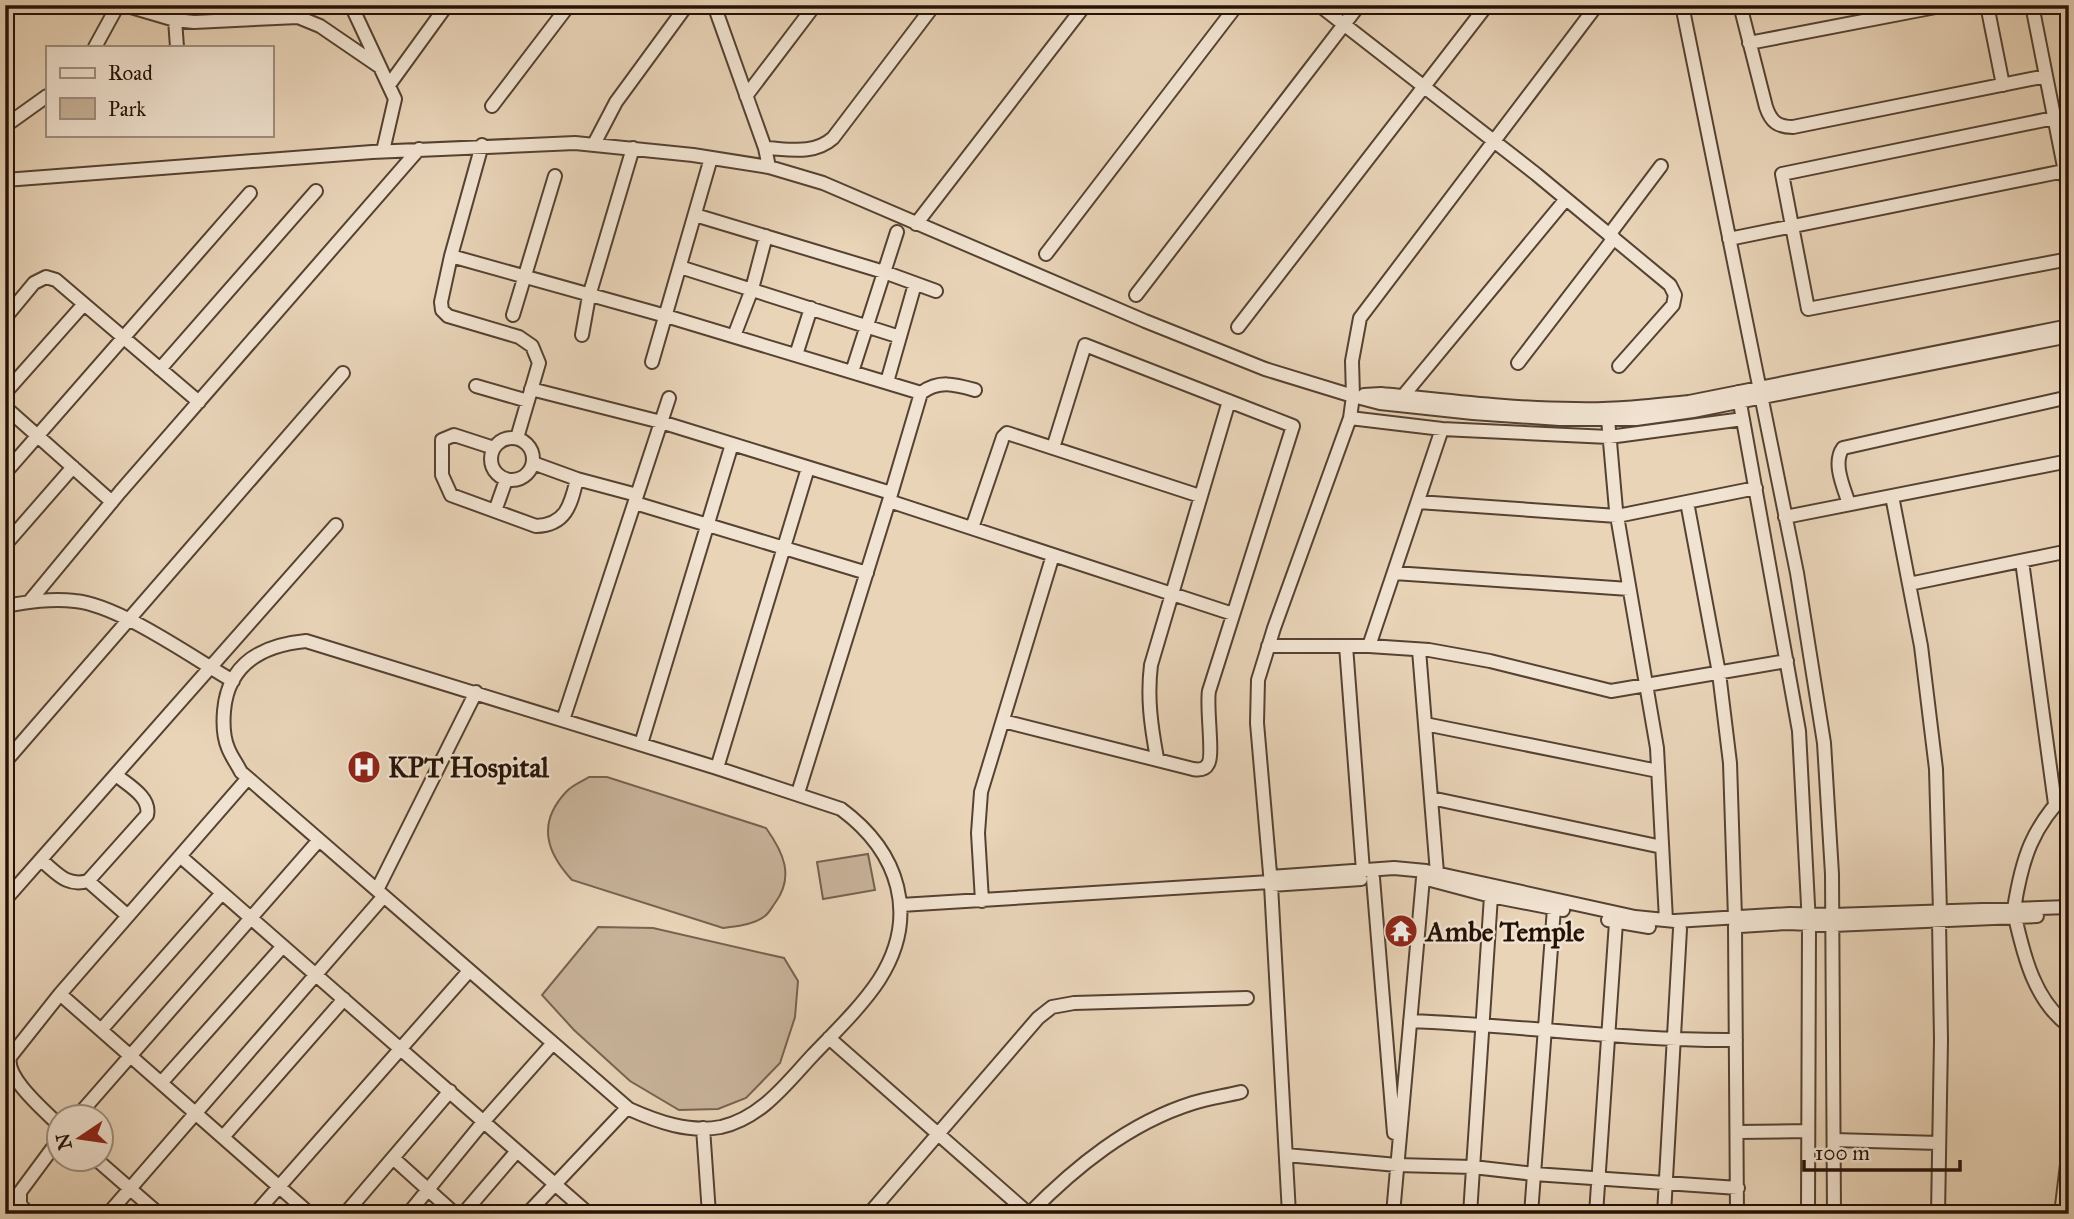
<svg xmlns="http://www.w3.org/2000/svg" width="2074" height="1219" viewBox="0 0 2074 1219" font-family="'IM FELL Great Primer',serif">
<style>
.green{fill:#c8b39a;stroke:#766250;stroke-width:2}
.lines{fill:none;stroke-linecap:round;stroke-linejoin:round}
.minor-casing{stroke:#554232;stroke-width:16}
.minor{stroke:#f1e3d1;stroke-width:12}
.labels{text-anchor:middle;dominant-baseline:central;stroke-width:5;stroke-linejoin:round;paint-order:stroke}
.poi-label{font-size:28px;font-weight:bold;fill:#241106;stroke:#f1e3d1;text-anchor:start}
</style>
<rect width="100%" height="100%" fill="#e9d4b8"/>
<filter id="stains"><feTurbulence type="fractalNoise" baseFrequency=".00286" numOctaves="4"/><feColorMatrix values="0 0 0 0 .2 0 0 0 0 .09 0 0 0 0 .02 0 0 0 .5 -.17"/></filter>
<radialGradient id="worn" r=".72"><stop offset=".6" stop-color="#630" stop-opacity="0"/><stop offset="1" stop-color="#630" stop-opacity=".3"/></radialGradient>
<path class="green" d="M 589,777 L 607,777 L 766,828 C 783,852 795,876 775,903 C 772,907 769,913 765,916 C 753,925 737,926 723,928 L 572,880 C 546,852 537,823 566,792 C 571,786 581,782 589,777 Z
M 868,854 L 875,890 L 823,899 L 817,862 Z
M 598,927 L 653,928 L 784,958 L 798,981 L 795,1017 L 780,1063 L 746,1098 L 718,1109 L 679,1110 L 630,1081 L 574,1030 L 542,995 Z"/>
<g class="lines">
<defs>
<path id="minor" d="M 124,5 L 175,20 L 194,22 L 298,17 L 320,26 L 380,67
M 267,5 L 281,17
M 351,5 L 395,99 L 383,151
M 714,5 L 765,148 L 769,167
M 1319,5 L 1536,174 L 1670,285 L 1675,295 L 1673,305 L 1619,366
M 1682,5 L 1797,573 L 1824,743 L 1832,874 L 1834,1214
M 1740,5 L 1766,107 C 1771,122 1778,127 1793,127 L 2046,76
M 1987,5 L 2003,85
M 2032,5 L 2069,192
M 5,9 L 9,5
M 175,20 L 177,47
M 1749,43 L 1946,5
M 95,47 L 118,5
M 389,85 L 447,5
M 746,96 L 815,5
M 492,106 L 569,5
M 2054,118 L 1782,174 L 1808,309 L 2069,259
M 5,126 L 47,96
M 594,144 L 616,102 L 687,5
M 482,145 L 451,256 L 441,302 L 442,310 L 448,316 L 519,337 L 532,346 L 539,363 L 517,438
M 765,148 C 789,149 814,155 833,138 L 934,5
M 5,180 L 372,152 L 575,143 L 693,155 L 769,167 L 823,183 L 1145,321 L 1265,369 L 1353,396 L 1380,403 L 1473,413 L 1560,419 L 1636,419 L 1693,411 L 2069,336
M 695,215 L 884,272 L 936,291
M 916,224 L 1085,5
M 1609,235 L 1661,166
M 1729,239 L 2069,170
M 1046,254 L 1237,5
M 451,256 L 666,316 L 921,393
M 680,267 L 900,337
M 1136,295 L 1359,5
M 513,315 L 555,176
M 5,318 L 34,283 L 46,277 L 56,280 L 199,402
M 1238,327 L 1487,5
M 582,335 L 589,296 L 633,148
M 734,336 L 752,289 L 766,236
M 796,355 L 811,308
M 652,362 L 711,158
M 1518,363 L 1614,238
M 160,369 L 316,191
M 852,372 L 897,232
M 887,382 L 915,284
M 476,386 L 528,401
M 531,389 L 661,422 L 891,493
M 1738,392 L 1799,731 L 1809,924 L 1808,1214
M 5,393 L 84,304
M 1364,395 L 1381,394 C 1445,400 1510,409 1575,409 C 1613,410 1651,406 1689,402 L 2069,326
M 1403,396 L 1566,199
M 5,407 L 112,502
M 1350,418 L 1442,429 L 1609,437 L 1743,419
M 1608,419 L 1616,510 L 1657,748 L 1666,920
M491 459a21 21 0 1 1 42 0a21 21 0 1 1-42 0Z
M 494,448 L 454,435 L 442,440 L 442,475 L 451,495 L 536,526 C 567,525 571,503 577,479 L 533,463
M 5,473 L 250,193
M 577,479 L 637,495
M 1892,496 L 1921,646 L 1936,769 L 1940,912
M 889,501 L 1233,614
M 1418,502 L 1617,516 L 1756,488
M 1687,502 L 1719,673 L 1730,763 L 1735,918
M 635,503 L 867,573
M 1849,504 C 1844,488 1832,463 1843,448 L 2069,397
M 495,511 L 506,480
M 1785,517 L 2069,461
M 972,528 L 1003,437 L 1007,433 L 1200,496
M 5,545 L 73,467
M 2022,561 L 2055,804
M 1394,573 L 1629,589
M 1909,584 L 2069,551
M 29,602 L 120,492 L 419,149
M 5,606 C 28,602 51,598 75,601 C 119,605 193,658 233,681
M 306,641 L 717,768 L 841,809 C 899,852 920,916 879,980 C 862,1006 834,1033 812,1056 C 786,1084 761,1118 721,1127 C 689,1133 658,1122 629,1109 L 241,772 C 237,764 231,756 228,748 C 223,736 223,723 224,711 C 228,663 263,645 306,641 Z
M 1268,646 L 1369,646 L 1429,650 L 1490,661 L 1611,691 L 1787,661
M 1346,646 L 1363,871
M 1369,646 L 1442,429
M 1419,650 L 1437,873
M 563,720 L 669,398
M 1003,721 L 1193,769 C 1199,770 1205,770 1208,764 C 1214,756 1206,706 1209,691 L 1293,426 L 1085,345 L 1053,448
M 1425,724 L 1658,771
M 641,744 L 732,444
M 1157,758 C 1151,726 1147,697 1151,665 L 1229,401
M 5,762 L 343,373
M 717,768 L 808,468
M 798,793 L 889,501 L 921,393 C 939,380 954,384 975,390
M 1431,798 L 1662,847
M 180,856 L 589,1214
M 41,860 C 57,873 66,887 88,881 L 147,815 C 151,797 128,785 116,775
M 1270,877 L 1394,868 L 1426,871 L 1635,917 L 1675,921 L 1790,914 L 1833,915 L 2069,907
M 1373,878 L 1394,1133
M 1427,879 L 1491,896 L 1563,910
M 88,881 L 128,916
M 1271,885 L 1361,879
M 377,890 L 476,692
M 5,900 L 336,525
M 982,901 L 978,833 L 981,792 L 1053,555
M 901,905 L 1270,882
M 2014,909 C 2022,858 2032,827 2069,790
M 2015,917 C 2024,957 2035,1001 2069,1026
M 1608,920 L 1649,927
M 1735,926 L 1737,1214
M 1740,926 L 1787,923 L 1833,925 L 2037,916
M 60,994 L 310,1214
M 1410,1021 C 1519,1025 1627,1041 1736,1040
M 101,1030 L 222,893
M 829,1038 L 1029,1214
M 161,1083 L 283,946
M 76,1118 L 319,840
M 60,1126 C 45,1111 5,1078 10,1057 L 60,994 L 248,778
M 703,1128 L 709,1214
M 1737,1132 L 1808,1131
M 223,1137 L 344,999
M 1834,1140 L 1939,1143
M 1286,1155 L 1397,1165 L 1473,1167 L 1534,1174 L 1738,1188
M 393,1158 L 455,1214
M 97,1160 L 159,1214
M 28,1214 L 20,1204 L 20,1192 L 60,1138
M 108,1214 L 384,896
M 255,1214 L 469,971
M 345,1214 L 450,1091
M 408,1214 L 484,1121 L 553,1043
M 463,1214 L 517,1151
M 527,1214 L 627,1108
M 869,1214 L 1038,1018 L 1052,1007 L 1074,1003 L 1247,998
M 1029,1214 C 1075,1167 1129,1123 1193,1103 C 1209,1098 1225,1096 1241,1092
M 1289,1214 L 1271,885 L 1257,723 L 1258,680 L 1274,628 L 1350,418 L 1353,396 L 1352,361 L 1360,318 L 1597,5
M 1393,1214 L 1423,878
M 1470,1214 L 1491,896
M 1531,1214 L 1554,908
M 1596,1214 L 1616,922
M 1664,1214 L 1680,929
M 1938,1214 L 1941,1040 L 1939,921
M 2061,1214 L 2069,1148"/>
</defs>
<use href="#minor" class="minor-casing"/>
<use href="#minor" class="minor"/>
</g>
<defs>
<symbol id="hospital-disc" viewBox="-11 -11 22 22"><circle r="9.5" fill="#8f2418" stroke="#f1e3d1"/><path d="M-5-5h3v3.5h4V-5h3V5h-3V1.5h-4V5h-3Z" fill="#fff"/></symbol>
<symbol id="temple-disc" viewBox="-11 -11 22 22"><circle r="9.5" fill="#8f2418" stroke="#f1e3d1"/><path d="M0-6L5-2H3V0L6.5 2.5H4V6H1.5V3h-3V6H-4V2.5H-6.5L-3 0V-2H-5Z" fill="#fff"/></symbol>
</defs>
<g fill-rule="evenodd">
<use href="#hospital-disc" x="345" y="748" width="38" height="38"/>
<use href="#temple-disc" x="1382" y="912" width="38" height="38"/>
</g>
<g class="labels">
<g class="poi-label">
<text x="388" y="767">KPT Hospital</text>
<text x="1426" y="931">Ambe Temple</text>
</g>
</g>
<rect width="2074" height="1219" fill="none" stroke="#e9d4b8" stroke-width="28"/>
<rect x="7" y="7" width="2060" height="1205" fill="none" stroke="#241106" stroke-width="3.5"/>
<rect x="14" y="14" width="2046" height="1191" fill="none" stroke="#241106" stroke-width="2"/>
<rect x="46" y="46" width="228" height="91" fill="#f1e3d1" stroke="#9f8f80" stroke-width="2"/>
<rect x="60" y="68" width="35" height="10" fill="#f1e3d1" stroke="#9f8f80" stroke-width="2"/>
<text x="108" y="80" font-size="21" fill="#241106">Road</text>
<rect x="60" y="98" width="35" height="21" fill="#c8b39a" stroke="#9f8f80" stroke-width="2"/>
<text x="108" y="116" font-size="21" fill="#241106">Park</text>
<g transform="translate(80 1138) rotate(257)"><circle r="33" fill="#f1e3d1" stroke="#9f8f80" stroke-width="2"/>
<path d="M0-5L12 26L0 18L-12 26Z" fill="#8f2418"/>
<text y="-10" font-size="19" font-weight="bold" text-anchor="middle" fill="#241106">N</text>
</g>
<path d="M1804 1160v10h156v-10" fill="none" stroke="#241106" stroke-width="3.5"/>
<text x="1815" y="1160" font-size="21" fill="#241106" stroke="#f1e3d1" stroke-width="5" paint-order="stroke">100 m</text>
<rect width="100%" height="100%" filter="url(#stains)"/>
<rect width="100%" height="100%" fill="url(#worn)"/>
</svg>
